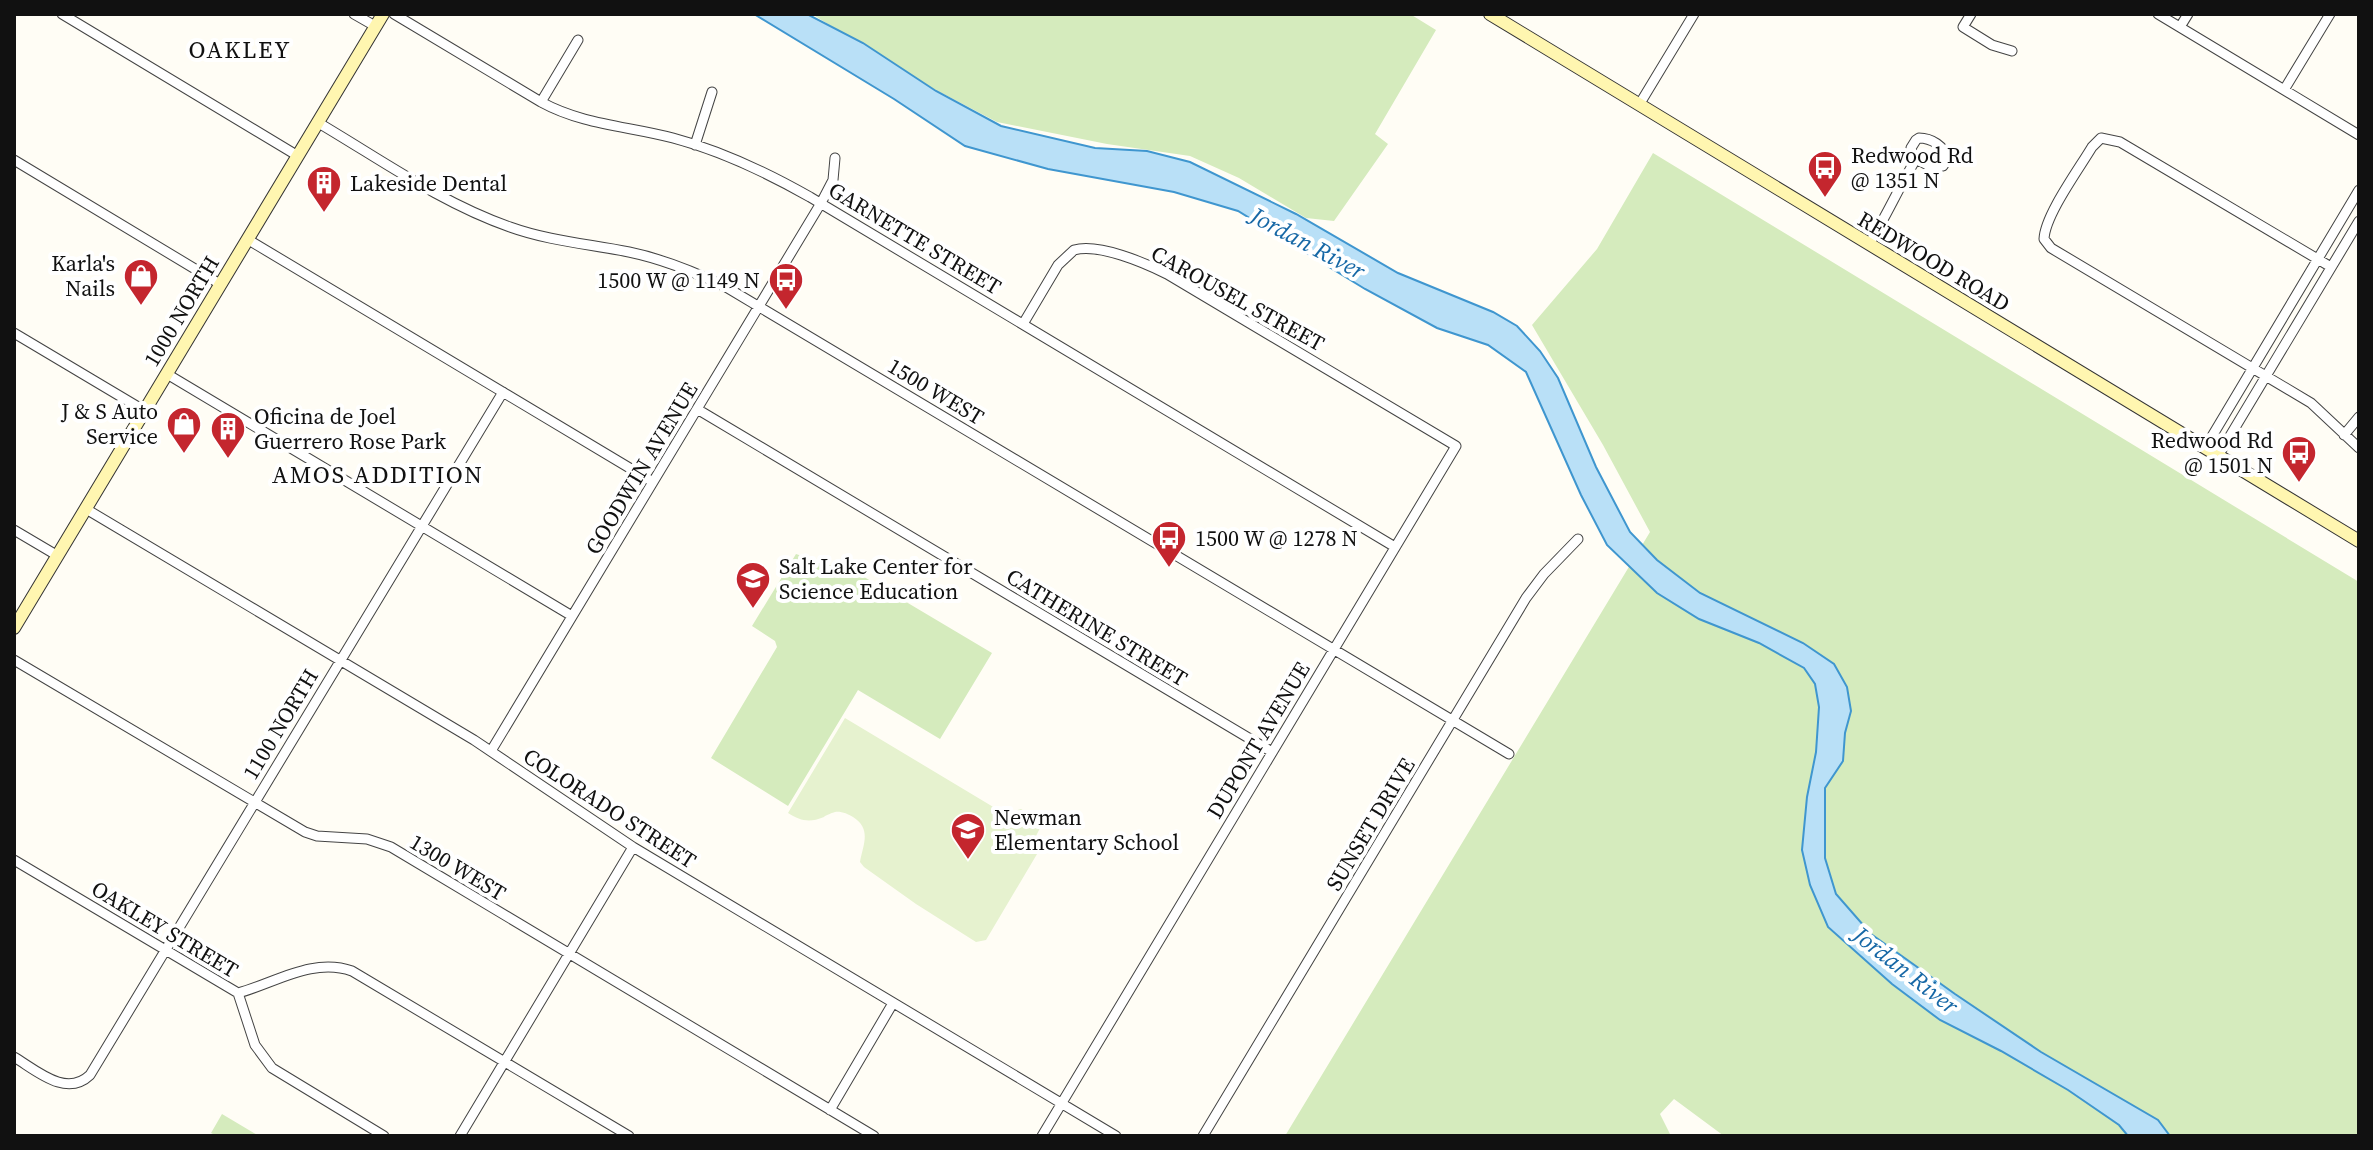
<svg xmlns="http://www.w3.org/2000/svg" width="2373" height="1150" viewBox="0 0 2373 1150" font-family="'Source Serif 4',serif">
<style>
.green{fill:#d5ebbd}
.pitch{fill:#e6f2cf}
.water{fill:#b9e0f7;stroke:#3f96cf;stroke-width:2}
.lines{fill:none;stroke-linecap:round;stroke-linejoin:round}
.street-casing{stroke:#444;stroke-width:11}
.secondary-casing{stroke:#333;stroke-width:14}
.street{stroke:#fff;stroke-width:9}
.secondary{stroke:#fff6b0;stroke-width:12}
.labels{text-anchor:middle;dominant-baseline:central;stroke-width:8;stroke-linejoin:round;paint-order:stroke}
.poi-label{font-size:22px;fill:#111;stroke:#fff;text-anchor:start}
.street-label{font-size:22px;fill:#111;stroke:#fff}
.neighbourhood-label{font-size:24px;letter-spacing:2px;fill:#111;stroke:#fff}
.water-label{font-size:24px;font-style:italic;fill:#1768a6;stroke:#fff}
</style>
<rect width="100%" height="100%" fill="#fffdf5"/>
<path class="green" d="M 812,14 L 1410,14 L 1436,30 L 1375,134 L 1388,144 L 1334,221 L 1306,218 L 1239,178 L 1190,156 L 1107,144 L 997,122 L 915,79 Z
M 1653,153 L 2359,582 L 2359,1136 L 1724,1136 L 1674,1099 L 1660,1114 L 1671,1136 L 1285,1136 L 1650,532 L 1603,445 L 1532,325 L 1597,249 Z
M 796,554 L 847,571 L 849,568 L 992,653 L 940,739 L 858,690 L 788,806 L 711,758 L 777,647 L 775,641 L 752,626 Z
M 222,1114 L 259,1136 L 217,1136 L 211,1133 Z"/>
<path class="pitch" d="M 845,718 L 1005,814 L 1021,809 L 1040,821 L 1041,826 L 1036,836 L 1040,849 L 986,940 L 976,942 L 916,904 L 864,867 L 860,862 C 863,845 872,829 853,817 C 848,814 841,811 835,812 C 834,812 824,816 824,817 C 809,823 801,821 788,813 Z"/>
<path class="water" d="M 754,14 L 807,14 L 863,43 L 936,91 L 1001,126 L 1095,148 L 1147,151 L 1190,162 L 1296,214 L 1398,273 L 1493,312 L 1517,326 L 1540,351 L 1558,378 L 1596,467 L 1630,532 L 1657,560 L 1700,593 L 1803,643 L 1834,664 L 1847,687 L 1851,711 L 1845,733 L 1843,761 L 1825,788 L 1825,858 L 1836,894 L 1871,934 L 1955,994 L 2041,1052 L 2158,1120 L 2170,1136 L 2128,1136 L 2119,1125 L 2068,1090 L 2001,1051 L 1940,1020 L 1892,984 L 1828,927 L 1810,885 L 1802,850 L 1807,797 L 1816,752 L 1819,707 L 1815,684 L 1804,668 L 1759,643 L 1699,619 L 1657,593 L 1607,545 L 1581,495 L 1526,372 L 1488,345 L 1437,328 L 1365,289 L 1238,211 L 1174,192 L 1048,169 L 965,146 L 894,99 Z"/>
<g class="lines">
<defs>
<path id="street" d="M 62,14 L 298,156
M 354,14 L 375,26
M 394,14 L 541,102 C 583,125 628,126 673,138 C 722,151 766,172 810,197 L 1395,547
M 1971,14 L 1963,27 L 1992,45 L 2012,51
M 2158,14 L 2359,135
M 2180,27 L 2188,14
M 2284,90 L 2330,14
M 541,102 L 578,40
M 1639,105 L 1694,14
M 317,122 C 380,159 441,203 510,227 C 549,241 589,244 629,252 C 663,259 695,272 726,287 L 1509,754
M 1919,138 C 1931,138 1945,146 1947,159 L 1943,166 L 1931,167 L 1913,157 L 1911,148 L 1916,140 Z
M 695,145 L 712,92
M 14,160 L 220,284
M 247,239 L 653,482
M 1869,244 C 1886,217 1899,187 1916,159
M 2331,267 L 2120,142 L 2101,138 L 2092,147 C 2079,169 2045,215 2044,239 L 2051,248 L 2311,403 L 2359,448
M 1023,324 L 1058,265 L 1074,250 C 1099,243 1145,263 1167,274 L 1456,446 L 1042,1136
M 14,333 L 145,411
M 167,374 L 572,616
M 697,409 L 1272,752
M 2344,435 L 2359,417
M 2205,448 L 2359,190
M 2218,456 L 2359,221
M 86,509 L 474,740 L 633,847 L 1116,1136
M 14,530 L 58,556
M 14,660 L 305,832 L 317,836 L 367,839 L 391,847 L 874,1136
M 491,751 L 821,203 L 833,180 L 835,158
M 14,860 L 238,993 L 255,1045 L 272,1068 L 384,1136
M 238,993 C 275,983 313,957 352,971 L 629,1136
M 14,1057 C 36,1070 66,1098 90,1075 L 503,392
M 830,1110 L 893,1003
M 460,1136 L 633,847
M 1203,1136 L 1526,598 L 1544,574 L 1578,539"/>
<path id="secondary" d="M 1490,14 L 2359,541
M 14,628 L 383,14"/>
</defs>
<use href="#street" class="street-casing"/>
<use href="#secondary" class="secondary-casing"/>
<use href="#street" class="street"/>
<use href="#secondary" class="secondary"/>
</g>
<defs>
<symbol id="bus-pin" viewBox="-11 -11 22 30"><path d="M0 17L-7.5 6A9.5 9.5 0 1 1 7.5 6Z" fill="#c4262e" stroke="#fff"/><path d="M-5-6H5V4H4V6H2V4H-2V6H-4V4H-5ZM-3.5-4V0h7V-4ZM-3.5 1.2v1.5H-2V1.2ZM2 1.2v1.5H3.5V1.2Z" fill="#fff"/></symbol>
<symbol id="building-pin" viewBox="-11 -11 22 30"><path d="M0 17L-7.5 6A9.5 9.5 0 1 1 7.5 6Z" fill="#c4262e" stroke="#fff"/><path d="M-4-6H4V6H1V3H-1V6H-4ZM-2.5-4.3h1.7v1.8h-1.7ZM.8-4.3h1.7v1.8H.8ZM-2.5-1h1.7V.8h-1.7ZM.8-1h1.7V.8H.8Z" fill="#fff"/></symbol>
<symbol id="shop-pin" viewBox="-11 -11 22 30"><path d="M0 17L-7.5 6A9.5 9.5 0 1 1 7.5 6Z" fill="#c4262e" stroke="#fff"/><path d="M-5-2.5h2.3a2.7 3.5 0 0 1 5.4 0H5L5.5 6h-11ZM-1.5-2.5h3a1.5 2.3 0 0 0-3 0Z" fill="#fff"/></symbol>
<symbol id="school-pin" viewBox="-11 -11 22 30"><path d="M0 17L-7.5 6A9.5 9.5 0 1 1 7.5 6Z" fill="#c4262e" stroke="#fff"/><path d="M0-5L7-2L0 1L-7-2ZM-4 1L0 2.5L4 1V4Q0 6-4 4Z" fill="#fff"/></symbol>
</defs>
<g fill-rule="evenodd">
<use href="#bus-pin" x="1805" y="148" width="40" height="54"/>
<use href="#building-pin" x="304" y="163" width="40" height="54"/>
<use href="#shop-pin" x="121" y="256" width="40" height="54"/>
<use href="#bus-pin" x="766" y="260" width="40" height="54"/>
<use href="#shop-pin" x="164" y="404" width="40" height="54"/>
<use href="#building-pin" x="208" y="409" width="40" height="54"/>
<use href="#bus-pin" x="2279" y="433" width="40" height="54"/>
<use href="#bus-pin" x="1149" y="518" width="40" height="54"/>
<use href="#school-pin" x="733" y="559" width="40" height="54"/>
<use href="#school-pin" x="948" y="810" width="40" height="54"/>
</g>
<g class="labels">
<g class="poi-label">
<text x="1851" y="155">Redwood Rd<tspan x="1851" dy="25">@ 1351 N</tspan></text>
<text x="350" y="183">Lakeside Dental</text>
<text x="115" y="263" text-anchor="end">Karla's<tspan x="115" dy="25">Nails</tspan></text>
<text x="760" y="280" text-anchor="end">1500 W @ 1149 N</text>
<text x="158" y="411" text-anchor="end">J &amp; S Auto<tspan x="158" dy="25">Service</tspan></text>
<text x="254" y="416">Oficina de Joel<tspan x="254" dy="25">Guerrero Rose Park</tspan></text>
<text x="2273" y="440" text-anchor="end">Redwood Rd<tspan x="2273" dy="25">@ 1501 N</tspan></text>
<text x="1195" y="538">1500 W @ 1278 N</text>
<text x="779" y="566">Salt Lake Center for<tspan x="779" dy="25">Science Education</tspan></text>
<text x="994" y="817">Newman<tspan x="994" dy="25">Elementary School</tspan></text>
</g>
<g class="street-label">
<text transform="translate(915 238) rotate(31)">GARNETTE STREET</text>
<text transform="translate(1934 261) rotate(31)">REDWOOD ROAD</text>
<text transform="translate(1238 298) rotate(29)">CAROUSEL STREET</text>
<text transform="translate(181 311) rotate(-59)">1000 NORTH</text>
<text transform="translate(936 391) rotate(31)">1500 WEST</text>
<text transform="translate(641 468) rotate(-59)">GOODWIN AVENUE</text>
<text transform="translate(1097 627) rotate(31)">CATHERINE STREET</text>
<text transform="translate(280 724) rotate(-59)">1100 NORTH</text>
<text transform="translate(1258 740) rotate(-59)">DUPONT AVENUE</text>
<text transform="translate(610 808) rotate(33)">COLORADO STREET</text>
<text transform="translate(1370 824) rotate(-59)">SUNSET DRIVE</text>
<text transform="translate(458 867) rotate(31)">1300 WEST</text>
<text transform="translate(165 929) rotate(31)">OAKLEY STREET</text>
</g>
<g class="neighbourhood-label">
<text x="240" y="49">OAKLEY</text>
<text x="378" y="474">AMOS ADDITION</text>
</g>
<g class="water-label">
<text transform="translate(1308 243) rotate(28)">Jordan River</text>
<text transform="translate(1906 970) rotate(38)">Jordan River</text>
</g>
</g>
<rect width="2373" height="1150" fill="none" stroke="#111111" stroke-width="32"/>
</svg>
